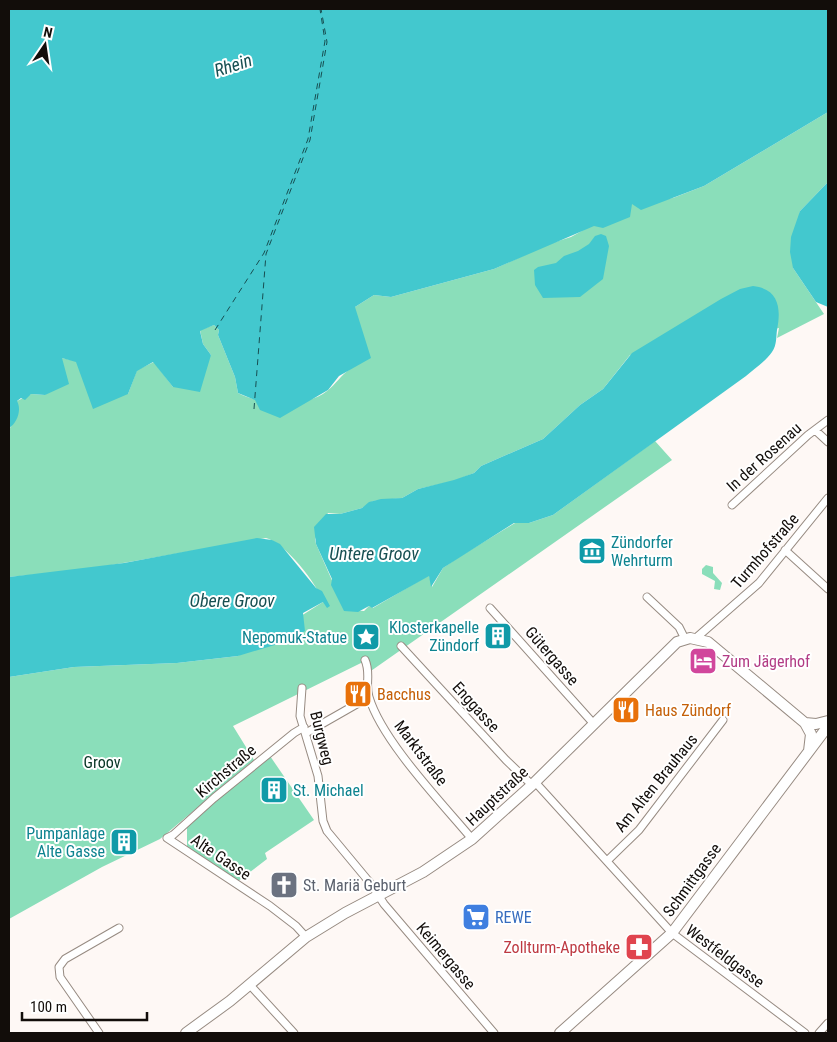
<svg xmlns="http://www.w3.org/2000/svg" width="837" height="1042" viewBox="0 0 837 1042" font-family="'Roboto Condensed',sans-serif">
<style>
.green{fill:#8adeba}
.water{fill:#43c8ce}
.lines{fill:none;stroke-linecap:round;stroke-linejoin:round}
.ferry{stroke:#174f52;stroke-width:1;stroke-dasharray:6 5;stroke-linecap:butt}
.minor-casing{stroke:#978b82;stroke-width:9}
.secondary-casing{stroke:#978b82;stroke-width:12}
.minor{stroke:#fff;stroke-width:7}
.secondary{stroke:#fff;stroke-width:10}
.labels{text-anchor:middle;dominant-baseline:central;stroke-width:4;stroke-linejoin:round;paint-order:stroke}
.street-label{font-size:16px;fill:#120d0a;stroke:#fff}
.culture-label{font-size:16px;fill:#0d838f;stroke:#fff;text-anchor:end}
.hotel-label{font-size:16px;fill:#b23c85;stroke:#fff;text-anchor:start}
.food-label{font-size:16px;fill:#c56008;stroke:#fff;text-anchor:start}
.park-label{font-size:16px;fill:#063524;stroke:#fff}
.worship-label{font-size:16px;fill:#5b616d;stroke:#fff;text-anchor:start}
.shop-label{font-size:16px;fill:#366cbe;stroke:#fff;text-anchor:start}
.health-label{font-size:16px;fill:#be3a42;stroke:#fff;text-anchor:end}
.water-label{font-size:18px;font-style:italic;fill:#174f52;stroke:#fff}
</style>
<rect width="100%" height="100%" fill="#fef8f5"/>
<path class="green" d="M 828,112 L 828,182 L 800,211 L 793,268 L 824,314 L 777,338 L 779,328 L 630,355 L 603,389 L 580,405 L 543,439 L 506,455 L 481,466 L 474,473 L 454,481 L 418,489 L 402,498 L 373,501 L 362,508 L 340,514 L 328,513 L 315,539 L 316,544 L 345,610 L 364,611 L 369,606 L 373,608 L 429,575 L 432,587 L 443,568 L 459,557 L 515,523 L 529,523 L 553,515 L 655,441 L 672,460 L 368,673 L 363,662 L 233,726 L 254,760 L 160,839 L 102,867 L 9,919 L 9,677 L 74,667 L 177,663 L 238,656 L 323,602 C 317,583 285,543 266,538 L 83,570 L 9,577 L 9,428 L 11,427 L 17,401 L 31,394 L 45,395 L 62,358 L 76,361 L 128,394 L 137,370 L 154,362 L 173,387 L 211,355 L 203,344 L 200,330 L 214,325 L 219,330 L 218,335 L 235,377 L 238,393 C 261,405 306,408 327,391 C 336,384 341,375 350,369 L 355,307 L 374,295 L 391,297 L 494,269 L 549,244 L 571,237 L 632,203 L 673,198 L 704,186 Z
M 706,565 L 713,567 L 713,573 L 722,583 L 720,590 L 714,589 L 715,581 L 702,574 L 702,569 Z
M 270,756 L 314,820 L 265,853 L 267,859 L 237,882 L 187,849 L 187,825 Z"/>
<path class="water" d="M 9,9 L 828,9 L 828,112 L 704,186 L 641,210 L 632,204 L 630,217 L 603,228 L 594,226 L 494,269 L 391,297 L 374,295 L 355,307 L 371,358 L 339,376 L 328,390 L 280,418 L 260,410 L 255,400 L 238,393 L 235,377 L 218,335 L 219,330 L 214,325 L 200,331 L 203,344 L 211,355 L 200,392 L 173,387 L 153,362 L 137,371 L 128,394 L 93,409 L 76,362 L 62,358 L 69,384 L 45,395 L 31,394 L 25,400 L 21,398 L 17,401 C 22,410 17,423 9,428 Z
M 828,182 L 828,307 L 816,302 L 793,268 L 790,252 L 791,237 L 800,211 Z
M 601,234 L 606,236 L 609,246 L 603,279 L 580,297 L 543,298 L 535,285 L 534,270 L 538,267 L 556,263 L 564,256 L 578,251 L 589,244 L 595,236 Z
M 753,286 C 780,289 781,310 777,330 C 776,336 777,345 772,352 C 766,361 754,369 746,376 L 553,515 L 529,523 L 514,523 L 443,568 L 431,587 L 429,576 L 372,608 L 369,606 L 358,612 L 344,611 L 331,585 L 332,579 L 316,544 L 314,527 L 326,514 L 340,514 L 362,508 L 369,502 L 381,499 L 402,498 L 418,489 L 454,480 L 474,473 L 481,466 L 506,455 L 543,439 L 580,405 L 603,389 L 632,353 L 721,299 L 740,289 Z
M 257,538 L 272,540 L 280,544 L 316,588 L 322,591 L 330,606 L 327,608 L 323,602 L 303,613 L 305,631 L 288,641 L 238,656 L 177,663 L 74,667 L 9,677 L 9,577 L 124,563 Z"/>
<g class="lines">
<path class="ferry" d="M 215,330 L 264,253 L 308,139 L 325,41 L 320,9
M 254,409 L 266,254 L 310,140 L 327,42 L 321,9"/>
<defs>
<path id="minor" d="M 815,430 L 828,442
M 732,505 L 808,435 L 828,420
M 785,550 L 828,589
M 647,597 L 679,627 L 685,639
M 490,608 L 593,723
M 696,638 L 759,583 L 828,498
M 401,646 L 506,760 L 532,785
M 365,660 C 371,673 365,684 369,697 C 382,741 442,803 472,839
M 302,688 L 300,716 L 318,776 L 323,821 L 327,831 L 371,884 L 384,904 L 494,1033
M 306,733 L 369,697
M 535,782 L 672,933 L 805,1033
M 167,838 L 173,835 L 214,798 L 294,733 L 304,727
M 167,838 L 270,906 L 296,926 L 306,937
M 607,861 L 639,830 L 723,720
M 249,984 L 294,1033
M 99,1033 L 60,977 L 59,967 L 65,959 L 119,928
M 819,1033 L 828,1023"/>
<path id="secondary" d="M 805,723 L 816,724 L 828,721
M 186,1033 L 230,1001 L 306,937 L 345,913 L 423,872 L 472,839 L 532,785 L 677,642 L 690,638 L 708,642 L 805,723 L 811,734 L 809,751
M 560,1033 L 672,933 L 828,726"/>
</defs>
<use href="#minor" class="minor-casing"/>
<use href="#secondary" class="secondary-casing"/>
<use href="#minor" class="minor"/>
<use href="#secondary" class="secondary"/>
</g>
<defs>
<symbol id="museum-square" viewBox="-11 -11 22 22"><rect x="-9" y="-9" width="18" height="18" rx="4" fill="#0f9aa8" stroke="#fff"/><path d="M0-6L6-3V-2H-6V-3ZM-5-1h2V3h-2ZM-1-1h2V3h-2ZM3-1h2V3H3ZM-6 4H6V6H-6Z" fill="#fff"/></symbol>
<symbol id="building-square" viewBox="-11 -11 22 22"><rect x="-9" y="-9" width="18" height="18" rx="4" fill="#0f9aa8" stroke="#fff"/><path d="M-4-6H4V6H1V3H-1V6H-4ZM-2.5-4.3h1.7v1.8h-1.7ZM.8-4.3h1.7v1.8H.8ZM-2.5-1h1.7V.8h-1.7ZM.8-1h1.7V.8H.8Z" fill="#fff"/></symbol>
<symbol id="sight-square" viewBox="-11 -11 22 22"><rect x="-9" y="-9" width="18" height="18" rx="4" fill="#0f9aa8" stroke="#fff"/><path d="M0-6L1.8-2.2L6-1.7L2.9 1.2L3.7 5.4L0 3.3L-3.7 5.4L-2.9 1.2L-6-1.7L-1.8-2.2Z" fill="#fff"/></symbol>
<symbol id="hotel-square" viewBox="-11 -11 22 22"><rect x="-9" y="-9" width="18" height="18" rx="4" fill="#d1479c" stroke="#fff"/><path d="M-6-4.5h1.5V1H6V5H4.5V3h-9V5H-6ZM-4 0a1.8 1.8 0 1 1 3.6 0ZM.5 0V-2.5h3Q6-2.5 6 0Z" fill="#fff"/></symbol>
<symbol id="restaurant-square" viewBox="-11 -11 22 22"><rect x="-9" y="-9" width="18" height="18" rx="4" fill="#e8710a" stroke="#fff"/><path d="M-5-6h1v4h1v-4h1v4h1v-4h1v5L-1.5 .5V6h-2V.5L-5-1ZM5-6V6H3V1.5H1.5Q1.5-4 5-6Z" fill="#fff"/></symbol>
<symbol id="church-square" viewBox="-11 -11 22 22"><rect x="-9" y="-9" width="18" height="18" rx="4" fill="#6b7280" stroke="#fff"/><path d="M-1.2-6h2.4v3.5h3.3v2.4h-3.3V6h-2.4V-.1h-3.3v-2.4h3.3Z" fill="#fff"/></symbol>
<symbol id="supermarket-square" viewBox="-11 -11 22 22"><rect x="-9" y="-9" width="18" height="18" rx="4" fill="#3f7fe0" stroke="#fff"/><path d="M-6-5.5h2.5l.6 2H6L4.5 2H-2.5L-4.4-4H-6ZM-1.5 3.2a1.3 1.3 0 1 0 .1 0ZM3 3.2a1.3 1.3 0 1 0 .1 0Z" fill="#fff"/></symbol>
<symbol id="pharmacy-square" viewBox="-11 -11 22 22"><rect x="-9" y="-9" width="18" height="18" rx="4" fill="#e0444e" stroke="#fff"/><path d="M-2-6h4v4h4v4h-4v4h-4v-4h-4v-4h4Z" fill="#fff"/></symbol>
</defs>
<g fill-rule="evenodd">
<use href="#museum-square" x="576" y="535" width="32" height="32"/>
<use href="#building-square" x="482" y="620" width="32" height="32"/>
<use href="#sight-square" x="350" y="621" width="32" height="32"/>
<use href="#hotel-square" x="687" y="645" width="32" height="32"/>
<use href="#restaurant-square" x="342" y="678" width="32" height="32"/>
<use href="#restaurant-square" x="610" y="694" width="32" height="32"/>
<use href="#building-square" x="258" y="774" width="32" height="32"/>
<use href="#building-square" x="108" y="826" width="32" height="32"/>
<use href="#church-square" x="268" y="869" width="32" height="32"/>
<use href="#supermarket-square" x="460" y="901" width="32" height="32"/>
<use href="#pharmacy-square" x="623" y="931" width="32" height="32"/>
</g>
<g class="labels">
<g class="street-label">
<text transform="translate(764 457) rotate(-42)">In der Rosenau</text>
<text transform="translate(765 551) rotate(-49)">Turmhofstraße</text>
<text transform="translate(552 656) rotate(49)">Gütergasse</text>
<text transform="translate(476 707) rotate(48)">Enggasse</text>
<text transform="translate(322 738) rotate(76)">Burgweg</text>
<text transform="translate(421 753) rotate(53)">Marktstraße</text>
<text transform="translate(226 771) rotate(-40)">Kirchstraße</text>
<text transform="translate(656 783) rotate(-51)">Am Alten Brauhaus</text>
<text transform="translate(497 796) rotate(-43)">Hauptstraße</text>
<text transform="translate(221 857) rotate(34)">Alte Gasse</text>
<text transform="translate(692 880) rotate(-54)">Schmittgasse</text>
<text transform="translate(446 956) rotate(50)">Keimergasse</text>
<text transform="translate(725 956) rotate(37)">Westfeldgasse</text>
</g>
<g class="culture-label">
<text x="611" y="542" text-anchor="start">Zündorfer<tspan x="611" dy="18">Wehrturm</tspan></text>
<text x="479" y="627">Klosterkapelle<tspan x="479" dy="18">Zündorf</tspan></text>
<text x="347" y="637">Nepomuk-Statue</text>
<text x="293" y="790" text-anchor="start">St. Michael</text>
<text x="105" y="833">Pumpanlage<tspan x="105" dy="18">Alte Gasse</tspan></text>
</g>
<g class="hotel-label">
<text x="722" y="661">Zum Jägerhof</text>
</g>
<g class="food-label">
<text x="377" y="694">Bacchus</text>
<text x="645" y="710">Haus Zündorf</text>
</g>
<g class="park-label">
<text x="102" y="762">Groov</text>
</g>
<g class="worship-label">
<text x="303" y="885">St. Mariä Geburt</text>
</g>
<g class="shop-label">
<text x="495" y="917">REWE</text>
</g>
<g class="health-label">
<text x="620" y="947">Zollturm-Apotheke</text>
</g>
<g class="water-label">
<text transform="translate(233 65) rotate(-18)">Rhein</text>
<text x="374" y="553">Untere Groov</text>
<text x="232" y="600">Obere Groov</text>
</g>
</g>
<rect width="837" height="1042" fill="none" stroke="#120d0a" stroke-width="20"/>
<g transform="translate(45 45) rotate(13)" stroke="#ffffff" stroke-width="4" paint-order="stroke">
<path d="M0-4L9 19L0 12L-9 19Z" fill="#120d0a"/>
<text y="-8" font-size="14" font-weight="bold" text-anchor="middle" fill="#120d0a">N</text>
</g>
<path d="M22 1012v8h125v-8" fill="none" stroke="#120d0a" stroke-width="2.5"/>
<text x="30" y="1012" font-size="15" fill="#120d0a" stroke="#ffffff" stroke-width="4" paint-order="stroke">100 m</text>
</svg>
